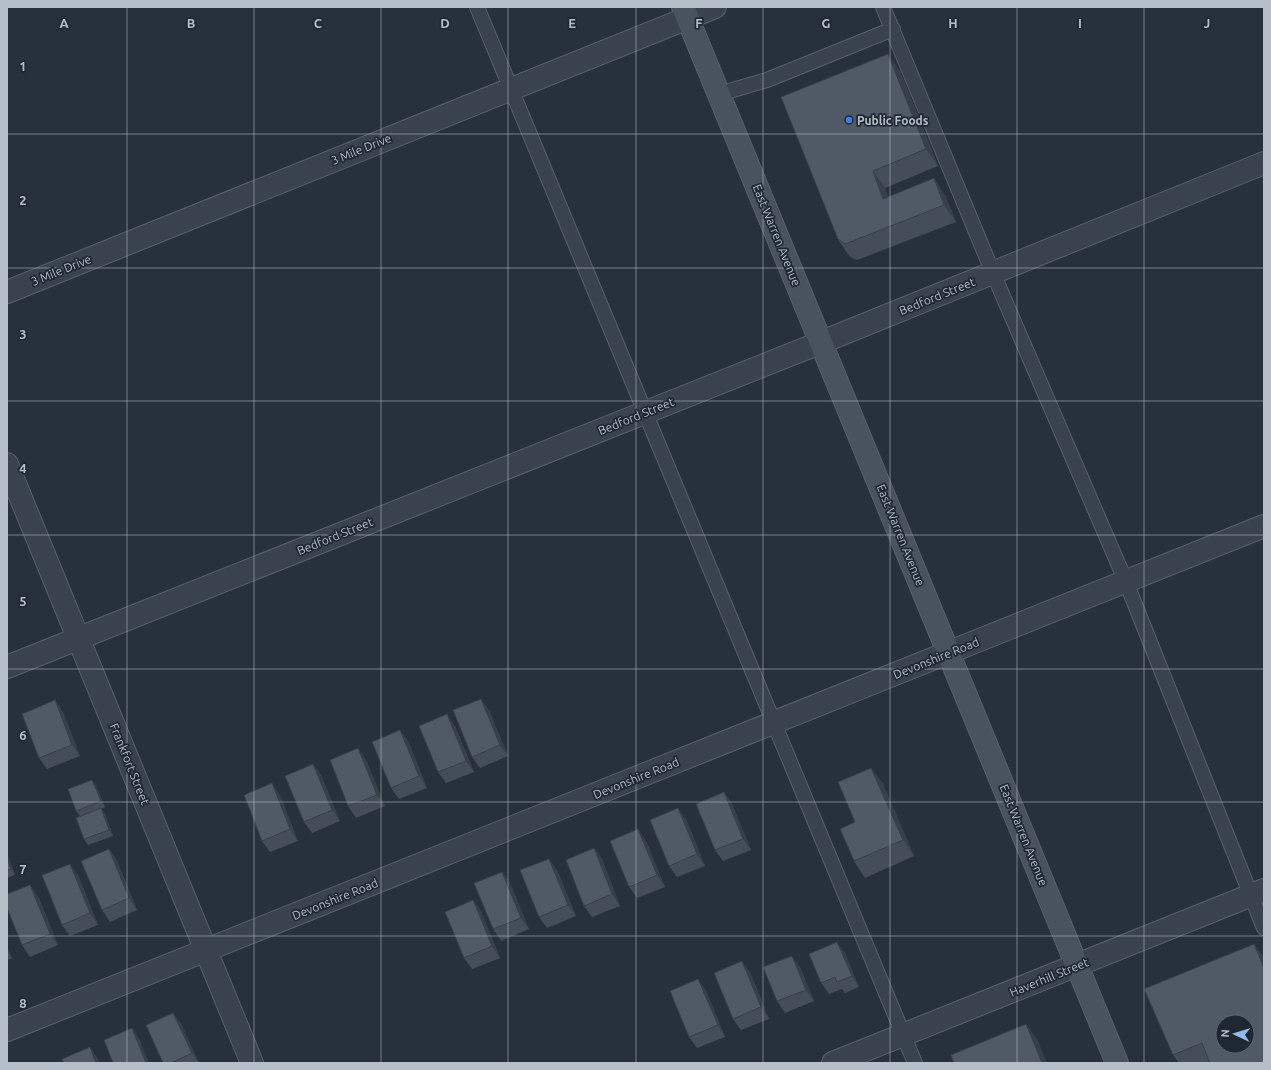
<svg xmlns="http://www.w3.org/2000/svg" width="1271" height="1070" viewBox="0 0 1271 1070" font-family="Ubuntu,sans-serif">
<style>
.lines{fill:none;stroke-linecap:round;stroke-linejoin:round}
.service-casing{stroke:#58616b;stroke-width:16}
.minor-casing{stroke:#58616b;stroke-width:24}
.secondary-casing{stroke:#58616b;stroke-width:24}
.service{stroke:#3a434d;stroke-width:14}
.minor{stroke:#3a434d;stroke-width:22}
.secondary{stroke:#49525f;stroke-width:22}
.wall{fill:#454d59}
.shaded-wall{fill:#383f48}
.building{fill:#505a67;stroke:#383f48;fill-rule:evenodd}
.grid{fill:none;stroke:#b6bec8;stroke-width:1;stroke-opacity:0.55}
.shop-dot{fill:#3f7fe0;stroke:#1f2832;stroke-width:1.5}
.labels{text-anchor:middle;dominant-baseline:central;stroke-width:3.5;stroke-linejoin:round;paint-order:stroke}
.poi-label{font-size:12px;font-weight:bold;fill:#b6bec8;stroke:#1f2832;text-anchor:start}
.street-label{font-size:12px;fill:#b6bec8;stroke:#1f2832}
.grid-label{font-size:13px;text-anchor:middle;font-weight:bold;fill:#b6bec8;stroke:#1f2832;stroke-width:3.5;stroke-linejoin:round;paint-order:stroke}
</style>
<rect width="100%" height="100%" fill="#27313c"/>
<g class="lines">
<defs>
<path id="service" d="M 477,7 L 915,1063
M 883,7 L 993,273 L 1126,582 L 1264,928
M 719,94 L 767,80 L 893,29"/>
<path id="minor" d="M 7,292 L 715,7
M 7,464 L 252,1063
M 7,667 L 822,342 L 1264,163
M 7,1030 L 1264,526
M 833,1063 L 1264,890"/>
<path id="secondary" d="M 683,7 L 1117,1063"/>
</defs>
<use href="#service" class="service-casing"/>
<use href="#minor" class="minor-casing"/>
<use href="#secondary" class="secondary-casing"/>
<use href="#service" class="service"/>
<use href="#minor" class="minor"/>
<use href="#secondary" class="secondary"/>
</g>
<path class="wall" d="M 900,71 L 938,166 L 885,188 L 888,197 L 945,195 L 956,222 L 857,260 L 849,256 L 838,239 Z
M 489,710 L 508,756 L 480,768 L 472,757 Z
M 63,712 L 80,756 L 47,769 L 39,758 Z
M 455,726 L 474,772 L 446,783 L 438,772 Z
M 408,741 L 427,788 L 399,799 L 391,788 Z
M 366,760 L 385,806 L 356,818 L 348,806 Z
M 871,768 L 883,784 L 914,856 L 865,878 L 854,861 L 855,822 Z
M 321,775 L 340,821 L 312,833 L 304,822 Z
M 92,780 L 96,786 L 105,807 L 101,809 L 105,814 L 113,836 L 88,845 L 84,839 L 80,816 L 76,811 Z
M 724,792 L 732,804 L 751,850 L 723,861 L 715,850 Z
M 280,795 L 298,841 L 270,852 L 262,841 Z
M 686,819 L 705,866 L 677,877 L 669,866 Z
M 638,829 L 646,841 L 665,887 L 637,898 L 629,887 Z
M 594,848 L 602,859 L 620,906 L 592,917 L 584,906 Z
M 109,849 L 117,861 L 137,910 L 110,922 L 102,910 Z
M 7,854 L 15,875 L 7,878 Z
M 557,870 L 576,916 L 547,928 L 539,917 Z
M 502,872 L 510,883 L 529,929 L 501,941 L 493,929 Z
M 78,875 L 98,925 L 70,936 L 62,925 Z
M 38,896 L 58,945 L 30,957 L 22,945 Z
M 473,900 L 481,911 L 500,958 L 472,969 L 464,958 Z
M 1254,944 L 1264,958 L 1264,1063 L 1210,1061 L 1205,1063 L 1179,1063 L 1173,1055 Z
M 7,947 L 12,958 L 7,960 Z
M 845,953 L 859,987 L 845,993 L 842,989 L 829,994 L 821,983 Z
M 800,967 L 814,1001 L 785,1013 L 777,1001 Z
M 750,972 L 769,1019 L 741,1030 L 733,1019 Z
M 698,979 L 706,991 L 725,1037 L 697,1048 L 689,1037 Z
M 173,1013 L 181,1024 L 199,1063 L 163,1063 Z"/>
<path class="shaded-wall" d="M 888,54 L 900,71 L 938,166 L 926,149 Z
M 873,171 L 885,188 L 895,216 L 883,199 Z
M 934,178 L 945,195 L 956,222 L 944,205 Z
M 481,699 L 489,710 L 508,756 L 500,745 Z
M 55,700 L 63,712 L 80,756 L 72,745 Z
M 447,714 L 455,726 L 474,772 L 466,761 Z
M 400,730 L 408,741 L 427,788 L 419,776 Z
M 358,748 L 366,760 L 385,806 L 377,795 Z
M 313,764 L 321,775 L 340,821 L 332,810 Z
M 871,768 L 883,784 L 914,856 L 903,840 Z
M 92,780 L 96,786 L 105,807 L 101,801 Z
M 272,783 L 280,795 L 298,841 L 290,829 Z
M 724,792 L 732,804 L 751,850 L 743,839 Z
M 101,808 L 105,814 L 113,836 L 109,830 Z
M 678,808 L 686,819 L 705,866 L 697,854 Z
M 638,829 L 646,841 L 665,887 L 657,875 Z
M 594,848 L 602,859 L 620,906 L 612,894 Z
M 109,849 L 117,861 L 137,910 L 129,898 Z
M 7,854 L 15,875 L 11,869 L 7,859 Z
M 549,859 L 557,870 L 576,916 L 568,905 Z
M 70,864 L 78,875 L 98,925 L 90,913 Z
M 502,872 L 510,883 L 529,929 L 521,918 Z
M 30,885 L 38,896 L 58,945 L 50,934 Z
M 473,900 L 481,911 L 500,958 L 492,946 Z
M 837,942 L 845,953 L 859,987 L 852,976 Z
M 1254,944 L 1264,958 L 1264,968 Z
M 7,947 L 12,958 L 7,951 Z
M 792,956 L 800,967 L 814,1001 L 806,990 Z
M 742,961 L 750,972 L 769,1019 L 761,1007 Z
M 698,979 L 706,991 L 725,1037 L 718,1025 Z
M 173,1013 L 181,1024 L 199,1063 L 192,1053 Z
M 1026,1024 L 1038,1041 L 1047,1063 L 1042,1063 Z
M 132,1028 L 140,1040 L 149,1063 L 146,1063 Z
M 90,1047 L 98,1059 L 100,1063 L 96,1063 Z"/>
<path class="building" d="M 888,54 L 926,149 L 873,171 L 883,199 L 934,178 L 944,205 L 845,244 L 838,239 L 781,97 Z
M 481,699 L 500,745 L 472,757 L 453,710 Z
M 55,700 L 72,745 L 39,758 L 22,714 Z
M 447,714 L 466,761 L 438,772 L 419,726 Z
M 400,730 L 419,776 L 391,788 L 372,742 Z
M 358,748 L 377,795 L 348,806 L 330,760 Z
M 313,764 L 332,810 L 304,822 L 285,776 Z
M 871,768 L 903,840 L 854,861 L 840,829 L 855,822 L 838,782 Z
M 92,780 L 101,801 L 76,811 L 68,789 Z
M 272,783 L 290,829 L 262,841 L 244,795 Z
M 724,792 L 743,839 L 715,850 L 696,804 Z
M 101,808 L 109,830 L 84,839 L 76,818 Z
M 678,808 L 697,854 L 669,866 L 650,820 Z
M 638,829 L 657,875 L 629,887 L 610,841 Z
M 594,848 L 612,894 L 584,906 L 566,860 Z
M 109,849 L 129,898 L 102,910 L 81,861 Z
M 7,859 L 11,869 L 7,870 Z
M 549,859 L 568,905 L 539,917 L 520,870 Z
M 70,864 L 90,913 L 62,925 L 42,875 Z
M 502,872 L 521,918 L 493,929 L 474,883 Z
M 30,885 L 50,934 L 22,945 L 7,908 L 7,894 Z
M 473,900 L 492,946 L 464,958 L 445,912 Z
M 837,942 L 852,976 L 837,982 L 835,977 L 821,983 L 809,954 Z
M 1254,944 L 1264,968 L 1264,1063 L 1210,1063 L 1202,1043 L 1173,1055 L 1144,989 ZM 1223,1022 L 1247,1022 L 1247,1046 L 1223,1046 Z
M 792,956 L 806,990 L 777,1001 L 763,967 Z
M 742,961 L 761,1007 L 733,1019 L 714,973 Z
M 698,979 L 718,1025 L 689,1037 L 670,991 Z
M 173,1013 L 192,1053 L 171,1063 L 163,1063 L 146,1025 Z
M 1026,1024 L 1042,1063 L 954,1063 L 951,1055 Z
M 132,1028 L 146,1063 L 113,1063 L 104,1040 Z
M 90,1047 L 96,1063 L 64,1063 L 62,1059 Z"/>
<path class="grid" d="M 127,7 L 127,1063M 254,7 L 254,1063M 381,7 L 381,1063M 508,7 L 508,1063M 636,7 L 636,1063M 763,7 L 763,1063M 890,7 L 890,1063M 1017,7 L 1017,1063M 1144,7 L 1144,1063M 7,134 L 1264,134M 7,268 L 1264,268M 7,401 L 1264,401M 7,535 L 1264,535M 7,669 L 1264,669M 7,802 L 1264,802M 7,936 L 1264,936"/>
<circle class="shop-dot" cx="849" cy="120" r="4"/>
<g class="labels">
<g class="poi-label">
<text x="857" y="120">Public Foods</text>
</g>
<g class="street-label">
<text transform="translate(361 149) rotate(-22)">3 Mile Drive</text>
<text transform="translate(777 235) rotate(68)">East Warren Avenue</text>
<text transform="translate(61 270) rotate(-22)">3 Mile Drive</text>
<text transform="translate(937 296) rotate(-22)">Bedford Street</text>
<text transform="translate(636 416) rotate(-22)">Bedford Street</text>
<text transform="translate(901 535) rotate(68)">East Warren Avenue</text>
<text transform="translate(335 536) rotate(-22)">Bedford Street</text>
<text transform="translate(936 658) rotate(-22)">Devonshire Road</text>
<text transform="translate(130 764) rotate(68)">Frankfort Street</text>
<text transform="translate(636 778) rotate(-22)">Devonshire Road</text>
<text transform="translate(1024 835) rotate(68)">East Warren Avenue</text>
<text transform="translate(335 899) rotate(-22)">Devonshire Road</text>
<text transform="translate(1049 977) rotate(-22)">Haverhill Street</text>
</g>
</g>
<g class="grid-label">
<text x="64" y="28">A</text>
<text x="191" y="28">B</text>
<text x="318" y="28">C</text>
<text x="445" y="28">D</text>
<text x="572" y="28">E</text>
<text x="699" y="28">F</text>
<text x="826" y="28">G</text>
<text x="953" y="28">H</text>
<text x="1080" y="28">I</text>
<text x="1207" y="28">J</text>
<text x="23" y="71">1</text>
<text x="23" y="205">2</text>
<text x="23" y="339">3</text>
<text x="23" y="473">4</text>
<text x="23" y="606">5</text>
<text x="23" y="740">6</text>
<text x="23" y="874">7</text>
<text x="23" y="1008">8</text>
</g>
<rect width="1271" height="1070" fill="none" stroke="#b6bec8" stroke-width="16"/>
<g transform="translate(1235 1034) rotate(274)"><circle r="19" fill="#1f2832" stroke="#5b646e"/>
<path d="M0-3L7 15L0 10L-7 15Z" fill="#94bbee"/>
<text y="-6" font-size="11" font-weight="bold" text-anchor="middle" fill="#b6bec8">N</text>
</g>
</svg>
